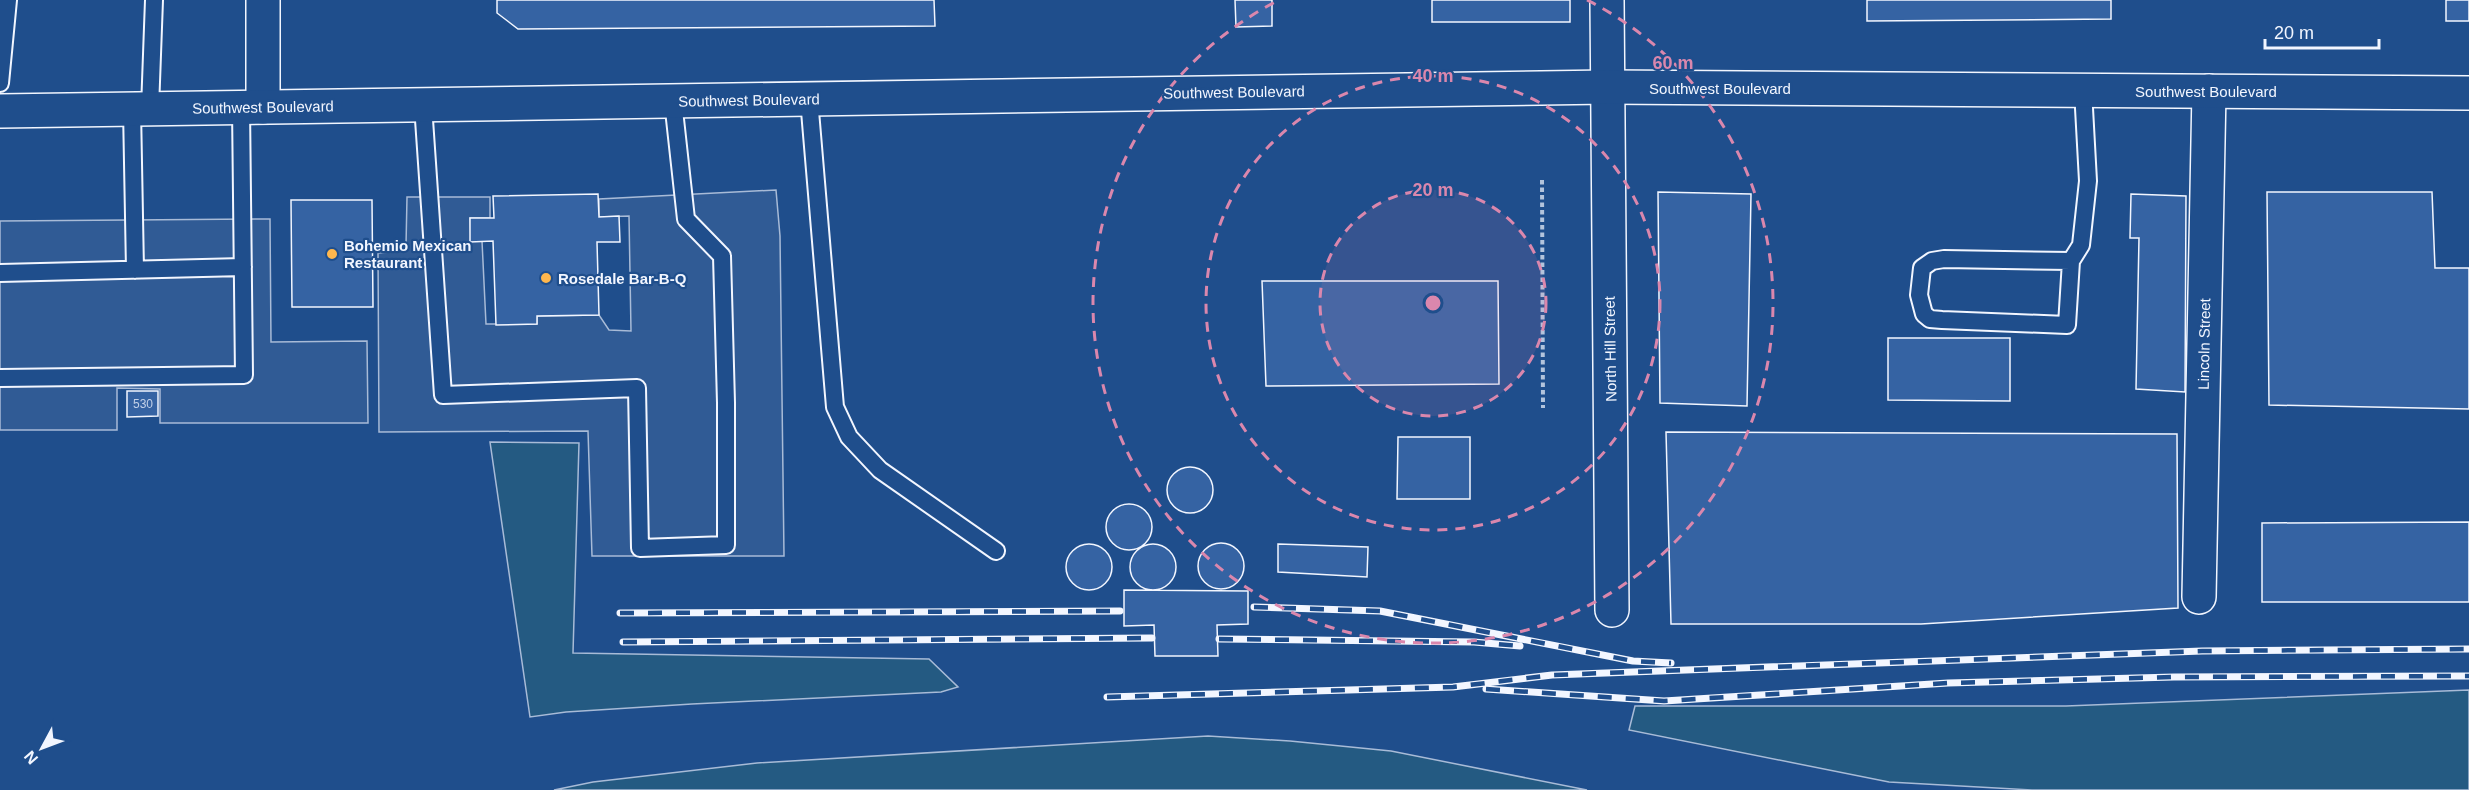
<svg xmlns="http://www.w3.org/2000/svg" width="2469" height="790" viewBox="0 0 2469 790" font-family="Arial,sans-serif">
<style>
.green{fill:#245a82;stroke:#a8bbd7;stroke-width:1.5}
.parking{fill:#305b95;stroke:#a8bbd7;stroke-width:1.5}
.building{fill:#3563a3;stroke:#f2f6ff;stroke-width:1.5}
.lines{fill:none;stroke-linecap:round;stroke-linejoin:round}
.service-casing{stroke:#f2f6ff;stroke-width:20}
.minor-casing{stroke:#f2f6ff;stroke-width:36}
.secondary-casing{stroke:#f2f6ff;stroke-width:36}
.path{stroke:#b3c4dc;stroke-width:4;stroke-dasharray:4.5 3;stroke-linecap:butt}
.service{stroke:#1f4e8c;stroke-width:16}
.minor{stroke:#1f4e8c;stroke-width:33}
.secondary{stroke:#1f4e8c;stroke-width:33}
.rail-casing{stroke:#f2f6ff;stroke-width:7}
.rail{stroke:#1f4e8c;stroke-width:4.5;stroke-dasharray:14;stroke-linecap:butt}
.ring{fill:none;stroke:#da87ad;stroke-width:3;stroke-dasharray:10 8}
.poi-dot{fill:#ffb74d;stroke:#1f4e8c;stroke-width:2}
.labels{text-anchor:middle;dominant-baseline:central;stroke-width:4.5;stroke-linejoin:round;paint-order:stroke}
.number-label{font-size:12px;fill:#c3d1e8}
.street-label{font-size:15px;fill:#f2f6ff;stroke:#1f4e8c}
.poi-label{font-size:15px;font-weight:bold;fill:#f2f6ff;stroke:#1f4e8c;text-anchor:start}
.centre{fill:#da87ad;stroke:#1f4e8c;stroke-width:3}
.ring-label{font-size:18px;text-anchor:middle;font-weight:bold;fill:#da87ad;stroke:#1f4e8c;stroke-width:4.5;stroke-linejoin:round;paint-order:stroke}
</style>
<rect width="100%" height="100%" fill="#1f4e8c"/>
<path class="green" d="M 490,442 L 579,443 L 573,653 L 929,659 L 958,687 L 941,692 L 692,704 L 566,712 L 530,717 Z
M 2469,690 L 2469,790 L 2032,790 L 1889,782 L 1629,730 L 1635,706 L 2066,706 Z
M 1208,736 L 1290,741 L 1391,751 L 1587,790 L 554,790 L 593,782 L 757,763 Z"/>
<path class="parking" d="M 776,190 L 780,236 L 784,556 L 592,556 L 588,431 L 379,432 L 378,253 L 399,251 L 406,246 L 407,197 L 490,197 L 490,218 L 470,218 L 471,241 L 482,241 L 486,324 L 537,324 L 537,316 L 599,315 L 609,330 L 631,331 L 629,216 L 599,217 L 599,199 Z
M 270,219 L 271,342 L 367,341 L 368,423 L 160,423 L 160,389 L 117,388 L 117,430 L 0,430 L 0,221 Z"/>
<path class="building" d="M 497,0 L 934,0 L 935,26 L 518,29 L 497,13 Z
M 1235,0 L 1272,0 L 1272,26 L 1236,27 Z
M 1432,0 L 1570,0 L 1570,22 L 1432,22 Z
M 1867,0 L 2111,0 L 2111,19 L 1867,21 Z
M 2446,0 L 2469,0 L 2469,21 L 2446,21 Z
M 1658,192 L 1751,194 L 1747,406 L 1660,403 Z
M 2267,192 L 2432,192 L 2435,268 L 2469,268 L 2469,409 L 2269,405 Z
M 598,194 L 599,217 L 619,216 L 620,242 L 597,242 L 599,315 L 537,316 L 537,324 L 496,325 L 493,241 L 470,242 L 470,218 L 494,218 L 493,196 Z
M 2131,194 L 2186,196 L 2185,392 L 2136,389 L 2139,238 L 2130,238 Z
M 291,200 L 372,200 L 373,307 L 292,307 Z
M 1262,281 L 1498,281 L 1499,384 L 1266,386 Z
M 1888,338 L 2010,338 L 2010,401 L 1888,400 Z
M 127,391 L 158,391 L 158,416 L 127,417 Z
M 1666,432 L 2177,434 L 2178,608 L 1921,624 L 1671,624 Z
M 1398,437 L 1470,437 L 1470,499 L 1397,499 Z
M1167 490a23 23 0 1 1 46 0a23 23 0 1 1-46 0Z
M1106 527a23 23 0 1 1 46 0a23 23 0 1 1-46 0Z
M 2469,522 L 2469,602 L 2262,602 L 2262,523 Z
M1198 566a23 23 0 1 1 46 0a23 23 0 1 1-46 0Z
M 1278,544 L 1368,547 L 1367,577 L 1278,572 Z
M1066 567a23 23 0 1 1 46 0a23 23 0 1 1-46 0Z
M1130 567a23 23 0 1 1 46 0a23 23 0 1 1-46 0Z
M 1124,590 L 1248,591 L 1248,624 L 1217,625 L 1218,656 L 1155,656 L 1154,625 L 1124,626 Z"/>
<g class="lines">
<defs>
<path id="service" d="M 0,83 L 8,0
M 809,99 L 835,407 L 849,437 L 880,470 L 996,551
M 423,105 L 443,395 L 637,388 L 640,548 L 726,545 L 726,403 L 722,256 L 686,219 L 673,101
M 132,109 L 135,270
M 150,109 L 154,0
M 2071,261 L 2067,325 L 1942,320 L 1930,319 L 1924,314 L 1919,295 L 1922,268 L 1932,261 L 1944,259 L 2071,261 L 2081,245 L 2088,181 L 2083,90
M 0,273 L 243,267
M 0,378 L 244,375 L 241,107"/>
<path id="minor" d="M 1607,0 L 1612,610
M 263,107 L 263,0
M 2199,597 L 2209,91"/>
<path id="secondary" d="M 0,111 L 1608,87 L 2469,93"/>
</defs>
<use href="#service" class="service-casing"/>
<use href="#minor" class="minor-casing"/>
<use href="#secondary" class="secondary-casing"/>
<path class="path" d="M 1542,180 L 1543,408"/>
<use href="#service" class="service"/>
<use href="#minor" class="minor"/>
<use href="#secondary" class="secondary"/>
<defs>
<path id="rail" d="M 1254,607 L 1380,611 L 1633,661 L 1671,663
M 620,613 L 1120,611
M 1219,639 L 1474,642 L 1520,646
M 623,642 L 1152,638
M 1486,689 L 1664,701 L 1948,683 L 2174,677 L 2469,676
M 1107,697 L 1453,687 L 1552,675 L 2202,651 L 2469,649"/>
</defs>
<use href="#rail" class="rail-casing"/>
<use href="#rail" class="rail"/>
</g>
<circle cx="1433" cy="303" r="113" fill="#da87ad" fill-opacity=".12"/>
<g class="ring">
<circle cx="1433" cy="303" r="113"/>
<circle cx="1433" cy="303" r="227"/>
<path d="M1587 0A340 340 0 1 1 1279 0"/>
</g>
<g class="poi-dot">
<circle cx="332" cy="254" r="6"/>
<circle cx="546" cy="278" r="6"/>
</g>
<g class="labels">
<g class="number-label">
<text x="143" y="404">530</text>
</g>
<g class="street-label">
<text x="1720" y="88">Southwest Boulevard</text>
<text x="2206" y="91">Southwest Boulevard</text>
<text transform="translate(1234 92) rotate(-1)">Southwest Boulevard</text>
<text transform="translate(749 100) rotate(-1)">Southwest Boulevard</text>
<text transform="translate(263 107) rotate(-1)">Southwest Boulevard</text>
<text transform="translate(2204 344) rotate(-89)">Lincoln Street</text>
<text transform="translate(1610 349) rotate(-91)">North Hill Street</text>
</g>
<g class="poi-label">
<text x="344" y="245">Bohemio Mexican<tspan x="344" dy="17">Restaurant</tspan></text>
<text x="558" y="278">Rosedale Bar-B-Q</text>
</g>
</g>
<circle cx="1433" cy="303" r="9" class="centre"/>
<g class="ring-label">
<text x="1673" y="69">60 m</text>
<text x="1433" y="82">40 m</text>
<text x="1433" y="196">20 m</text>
</g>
<g transform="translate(42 748) rotate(229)" stroke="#1f4e8c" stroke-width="4.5" paint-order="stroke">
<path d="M0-4.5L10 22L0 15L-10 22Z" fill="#f2f6ff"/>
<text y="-9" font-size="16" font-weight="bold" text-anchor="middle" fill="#f2f6ff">N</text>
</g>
<path d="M2265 39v9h114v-9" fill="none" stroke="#f2f6ff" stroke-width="3"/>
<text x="2274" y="39" font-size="18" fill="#f2f6ff" stroke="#1f4e8c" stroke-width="4.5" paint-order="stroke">20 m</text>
</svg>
